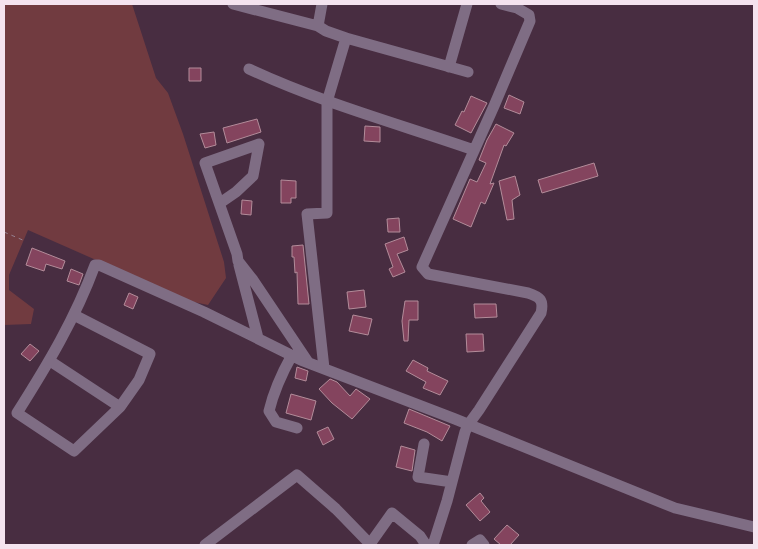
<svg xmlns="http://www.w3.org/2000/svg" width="758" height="549" viewBox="0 0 758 549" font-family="Quicksand,sans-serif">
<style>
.green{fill:#713b40}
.building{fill:#84445e;stroke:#b38c9a}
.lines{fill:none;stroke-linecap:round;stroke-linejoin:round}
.path{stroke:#947e8e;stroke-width:1;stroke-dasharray:4 4;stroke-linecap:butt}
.minor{stroke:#7f6d84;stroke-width:11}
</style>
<rect width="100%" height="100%" fill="#482d41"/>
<path class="green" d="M 4,4 L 132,4 L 156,78 L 168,93 L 183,134 L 224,262 L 226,278 L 208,305 L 189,301 L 28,230 L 9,275 L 9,290 L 34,309 L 31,324 L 4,325 Z"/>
<path class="building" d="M 189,68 L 201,68 L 201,81 L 189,81 Z
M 509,95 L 524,102 L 520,114 L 504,108 Z
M 471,96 L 487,103 L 471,133 L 455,125 L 462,111 L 464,112 Z
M 257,119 L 261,132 L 227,143 L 223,128 Z
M 496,124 L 514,133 L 506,146 L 504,145 L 490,184 L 494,183 L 485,204 L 481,202 L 471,227 L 453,219 L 470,179 L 477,182 L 486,163 L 479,160 L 487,140 Z
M 365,126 L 380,127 L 380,142 L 364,141 Z
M 214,132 L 216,145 L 205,148 L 200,134 Z
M 594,163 L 598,176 L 542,193 L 538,180 Z
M 515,176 L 520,195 L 512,200 L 514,219 L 507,220 L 499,181 Z
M 281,180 L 296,181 L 296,198 L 291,198 L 291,203 L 281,203 Z
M 242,200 L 252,201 L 251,215 L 241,214 Z
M 399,218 L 400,232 L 388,232 L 387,219 Z
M 404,237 L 408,250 L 397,254 L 405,272 L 393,277 L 389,269 L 393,267 L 385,244 Z
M 303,245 L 309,304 L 298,304 L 297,272 L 295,273 L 294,257 L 292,257 L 292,246 Z
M 32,248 L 65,261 L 62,269 L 46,264 L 44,271 L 26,265 Z
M 71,269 L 83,274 L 79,285 L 67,281 Z
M 364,290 L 366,307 L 349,309 L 347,292 Z
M 129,293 L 138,297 L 133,309 L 124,305 Z
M 405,301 L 418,301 L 418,320 L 409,320 L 408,341 L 404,341 L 402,321 Z
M 474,304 L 496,304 L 497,317 L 475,318 Z
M 353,315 L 372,319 L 368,335 L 349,331 Z
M 466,334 L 483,334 L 484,351 L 467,352 Z
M 30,344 L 39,351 L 30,361 L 21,354 Z
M 413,360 L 428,368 L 427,371 L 448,381 L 440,395 L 423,388 L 426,382 L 406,371 Z
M 297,367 L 308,371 L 306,381 L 295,378 Z
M 330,379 L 337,382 L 350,396 L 356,389 L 370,399 L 352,419 L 332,403 L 319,389 Z
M 291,394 L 316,401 L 311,420 L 286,413 Z
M 409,409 L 450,426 L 442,441 L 427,432 L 404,423 Z
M 328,427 L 334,439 L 323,445 L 317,432 Z
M 401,446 L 415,450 L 412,471 L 396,467 Z
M 480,493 L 484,498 L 481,501 L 490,512 L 480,521 L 466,505 Z
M 507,525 L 519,535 L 510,545 L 501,545 L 494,539 Z"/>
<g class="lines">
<path class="path" d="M 4,232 L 25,241"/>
<path class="minor" d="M 233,4 L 318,26
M 322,4 L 318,26 L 326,31 L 346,38
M 449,67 L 467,4
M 249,69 C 322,103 399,124 474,150
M 220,203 L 236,192 L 253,176 L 259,144 L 205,163 L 237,254 L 238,261 L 253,280 L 308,362
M 239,265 L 258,338
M 74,315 L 150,354 L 139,380 L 120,407
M 292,355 C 282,373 274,390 269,411 L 276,422 L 297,428
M 50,361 L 120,407 L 74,451 L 17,413 C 48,364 75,319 95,265 L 99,265 L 204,312 L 301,360 L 455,419 L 675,508 L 754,527
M 324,368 L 307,214 L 327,213 L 327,102 L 346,38 L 468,72
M 424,444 L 418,477 L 452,482
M 205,545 L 297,475 L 336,509 L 370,544 L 392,513 L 420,536 L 426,545
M 433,545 L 447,501 L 465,432 L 468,425 L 479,410 L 541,313 C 544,300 540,297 528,293 L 428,274 L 422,267 L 494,106 L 530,21 L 529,15 L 517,8 L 501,4
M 472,545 L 480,540 L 484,545"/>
</g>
<rect width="758" height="549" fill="none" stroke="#f4e3ef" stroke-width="10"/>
</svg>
